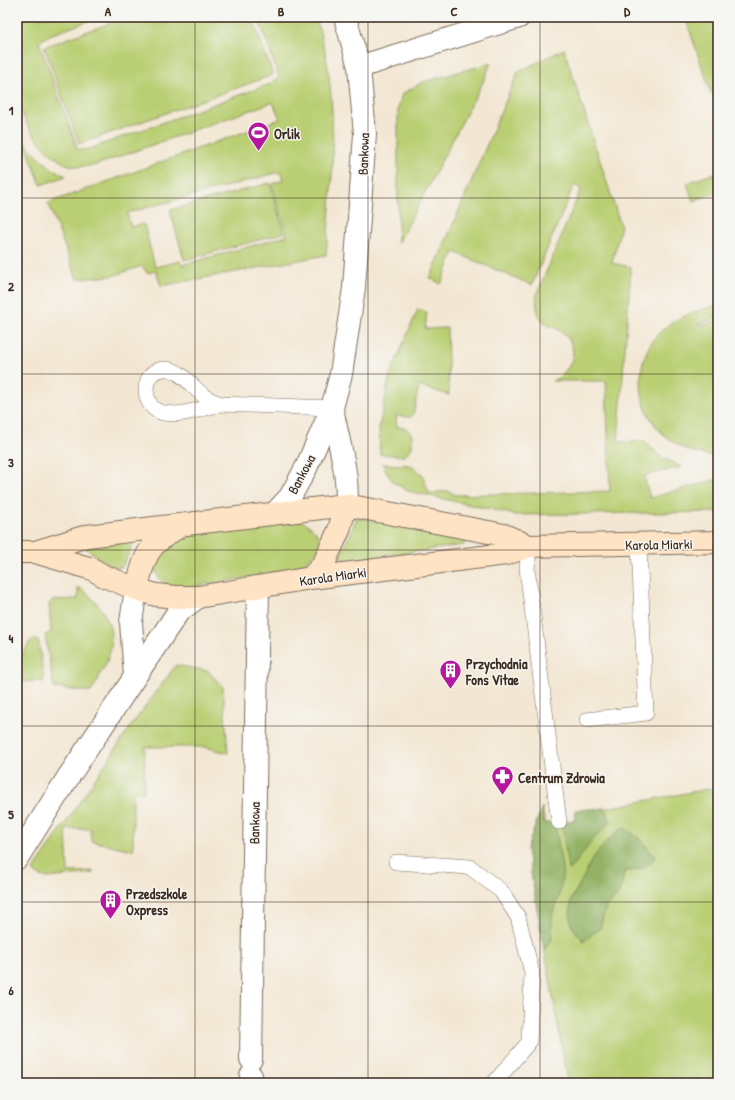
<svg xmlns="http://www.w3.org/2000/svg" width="735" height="1100" viewBox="0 0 735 1100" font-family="'Patrick Hand',sans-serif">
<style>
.green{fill:#bacf73;stroke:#7a7c48;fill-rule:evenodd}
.forest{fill:#93b265;stroke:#676e42}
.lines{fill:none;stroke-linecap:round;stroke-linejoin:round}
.lane-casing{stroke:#7b6c5d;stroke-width:16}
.street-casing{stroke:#7b6c5d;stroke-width:24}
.secondary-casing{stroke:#7b6c5d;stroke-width:24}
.lane{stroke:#fff;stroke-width:15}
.street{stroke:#fff;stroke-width:22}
.secondary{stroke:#fee4c5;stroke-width:22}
.grid{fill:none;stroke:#3b2a1e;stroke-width:1;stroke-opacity:0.55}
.labels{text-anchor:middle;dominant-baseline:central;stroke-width:3;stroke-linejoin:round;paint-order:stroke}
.poi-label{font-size:14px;font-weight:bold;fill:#3b2a1e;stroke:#f6f6f2;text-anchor:start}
.street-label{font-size:14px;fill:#3b2a1e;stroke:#f6f6f2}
.neatline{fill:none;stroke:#3b2a1e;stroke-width:1.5}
.grid-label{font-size:13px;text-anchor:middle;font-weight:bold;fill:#3b2a1e}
</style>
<rect width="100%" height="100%" fill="#f6f6f2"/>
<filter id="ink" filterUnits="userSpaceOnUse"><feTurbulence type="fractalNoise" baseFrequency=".025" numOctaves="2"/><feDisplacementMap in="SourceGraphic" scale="8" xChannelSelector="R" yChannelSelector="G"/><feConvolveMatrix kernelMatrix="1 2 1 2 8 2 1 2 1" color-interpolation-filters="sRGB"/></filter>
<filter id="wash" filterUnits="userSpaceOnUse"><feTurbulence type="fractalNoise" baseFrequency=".012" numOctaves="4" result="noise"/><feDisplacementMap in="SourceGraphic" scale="16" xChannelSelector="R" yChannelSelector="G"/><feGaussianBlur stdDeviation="0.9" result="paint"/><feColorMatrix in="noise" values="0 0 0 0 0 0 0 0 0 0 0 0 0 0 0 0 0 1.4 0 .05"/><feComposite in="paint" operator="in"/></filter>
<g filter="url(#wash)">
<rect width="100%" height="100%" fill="#f3e7d3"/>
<path class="green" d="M 17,17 L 100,17 L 50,35 L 39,42 L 78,150 L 89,149 L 270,84 L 279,77 L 258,17 L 316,17 C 320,32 324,47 327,62 C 337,126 332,191 326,255 L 161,286 L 156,271 L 147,273 L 142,266 L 112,276 L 77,279 L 48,203 L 280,119 L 273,102 L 96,165 C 86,166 78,168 69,165 C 45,157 19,119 17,95 C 15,80 16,61 19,46 L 17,46 ZM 280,172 L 283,180 L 272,184 L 287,236 L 182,265 L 180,261 L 155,267 L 144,224 L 131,227 L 127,213 Z
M 127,17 L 252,17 L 273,75 L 79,144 L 44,47 Z
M 685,17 L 715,17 L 718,26 L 718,91 L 711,93 Z
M 564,49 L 621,226 L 612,263 L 631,267 L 618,442 L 645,441 L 660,456 L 681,467 L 644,476 L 650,498 L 718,479 L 718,512 L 516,515 L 408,491 L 393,482 L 382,464 L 410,465 L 422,474 L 429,493 L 449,491 L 455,495 L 610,491 L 606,381 L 552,381 C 570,373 582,350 564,334 C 557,327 546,327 541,318 C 536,312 536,301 537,294 L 581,189 L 574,185 L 532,285 L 454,252 L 441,284 L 430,278 L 518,72 Z
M 491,63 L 484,80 L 398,244 L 398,109 L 402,94 L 423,82 Z
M 24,141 C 36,156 49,168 66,176 L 41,185 Z
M 718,172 L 718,192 L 693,201 L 687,183 Z
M 270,183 L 284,233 L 184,260 L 170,210 Z
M 718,305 L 718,318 L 698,324 L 699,326 L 718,321 L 718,455 C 708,457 698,453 688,450 C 674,444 662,435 653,422 C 639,403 637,370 648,349 C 652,340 660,331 667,326 C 682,315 700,310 718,305 Z
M 418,309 L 427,312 L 425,329 L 447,328 L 449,395 L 419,386 L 414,411 L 411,417 L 396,416 L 397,427 L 406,428 L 412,434 L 412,448 L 404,456 L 380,454 L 379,427 L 390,375 Z
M 357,517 L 463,538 L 465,541 L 464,545 L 345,561 L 341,559 L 340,555 L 349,537 Z
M 302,521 C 336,540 316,558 291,570 L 191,587 L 169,586 L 160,580 L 155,570 L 157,561 L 167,549 L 176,541 L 189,535 L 209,531 Z
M 128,541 L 131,543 L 132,547 L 122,567 L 119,568 L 110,566 L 87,549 L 87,547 Z
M 78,587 C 102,602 119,630 108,658 C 107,663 104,668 101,672 C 98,679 95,686 91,692 L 54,688 L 45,635 L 51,632 L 49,604 L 52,600 L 78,599 Z
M 34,639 L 37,640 L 39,644 L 44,681 L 17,682 L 17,662 L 31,640 Z
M 176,665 L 208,671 L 223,687 L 228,753 L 204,747 L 145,747 L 144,792 L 133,792 L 133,850 L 91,841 L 91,829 L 66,829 L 68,872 L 93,871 L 93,873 L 48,878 L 40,876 L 33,871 L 131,726 Z
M 718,787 L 718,1083 L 568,1083 L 527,849 L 542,807 L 545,823 L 576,820 L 575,810 L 596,810 Z"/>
<path class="forest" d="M 542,807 L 544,823 L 555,822 L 563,874 L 559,896 L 552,915 L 552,939 L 544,950 L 527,849 Z
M 604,808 L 611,822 L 591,842 L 575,864 L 568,870 L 562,822 L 576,820 L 575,810 Z
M 623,827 L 639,838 L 655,857 C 646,870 638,870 624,872 L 622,885 L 618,895 L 606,907 L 600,928 L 584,941 L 572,927 L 570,914 L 571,900 L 585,874 L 591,861 L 605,843 Z"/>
</g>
<g filter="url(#ink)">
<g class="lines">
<defs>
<path id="lane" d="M 221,404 C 202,408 180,418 160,412 C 140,405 141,367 167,369 C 182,370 195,391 207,398 C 211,401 216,402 221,404 L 332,408
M 529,546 L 527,568 L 559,822
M 587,720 L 646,713 L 639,544
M 396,862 L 470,867 L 501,891 L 518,917 L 532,973 L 529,1042 L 494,1083"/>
<path id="street" d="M 359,67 L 519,17
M 332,408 C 337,436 350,478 346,505
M 275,513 L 290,497 L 306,468 L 332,408 L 341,374 L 354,288 L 365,134 L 359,67 L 345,17
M 135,676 L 131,622 L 136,589
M 17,858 L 69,776 L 178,612 L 198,597
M 251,1059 L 258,587
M 251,1076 L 251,1083"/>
<path id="secondary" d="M 17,552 L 35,552 L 87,536 L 346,505 L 504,535 L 529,546
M 35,552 L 92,569 L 104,576 L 136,589 L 156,595 L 177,597 L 198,597 L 311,578 L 506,554 L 529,546 L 718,542
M 311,578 L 324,563 L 339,530 L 346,505
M 136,589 C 141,574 143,557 154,545 C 162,537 172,531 180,526"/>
</defs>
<use href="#lane" class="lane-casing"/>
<use href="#street" class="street-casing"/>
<use href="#secondary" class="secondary-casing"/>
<use href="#lane" class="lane"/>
<use href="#street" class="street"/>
<use href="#secondary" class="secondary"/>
</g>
</g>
<path class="grid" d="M 195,17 L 195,1083M 368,17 L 368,1083M 540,17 L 540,1083M 17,198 L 718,198M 17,374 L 718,374M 17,550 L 718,550M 17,726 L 718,726M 17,902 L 718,902"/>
<defs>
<symbol id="stadium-pin" viewBox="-11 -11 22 30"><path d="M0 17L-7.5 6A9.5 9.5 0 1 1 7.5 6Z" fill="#b5179e" stroke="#f6f6f2"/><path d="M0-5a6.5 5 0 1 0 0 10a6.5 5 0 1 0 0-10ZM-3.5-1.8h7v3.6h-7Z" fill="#fff"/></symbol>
<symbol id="building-pin" viewBox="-11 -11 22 30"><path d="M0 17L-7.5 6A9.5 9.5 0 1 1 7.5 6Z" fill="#b5179e" stroke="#f6f6f2"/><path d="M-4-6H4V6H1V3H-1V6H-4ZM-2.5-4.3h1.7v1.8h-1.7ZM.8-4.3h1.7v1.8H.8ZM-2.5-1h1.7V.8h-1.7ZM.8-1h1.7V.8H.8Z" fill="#fff"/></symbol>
<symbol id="pharmacy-pin" viewBox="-11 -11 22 30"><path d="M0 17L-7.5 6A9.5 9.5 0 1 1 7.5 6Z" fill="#b5179e" stroke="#f6f6f2"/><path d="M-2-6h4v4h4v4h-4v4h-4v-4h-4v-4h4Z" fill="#fff"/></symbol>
</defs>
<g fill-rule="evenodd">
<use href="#stadium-pin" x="246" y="120" width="25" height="34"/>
<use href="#building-pin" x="438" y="658" width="25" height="34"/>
<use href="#pharmacy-pin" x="490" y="764" width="25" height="34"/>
<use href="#building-pin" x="98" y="888" width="25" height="34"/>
</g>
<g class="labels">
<g class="poi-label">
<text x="274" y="133">Orlik</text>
<text x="466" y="663">Przychodnia<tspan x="466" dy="16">Fons Vitae</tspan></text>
<text x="518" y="777">Centrum Zdrowia</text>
<text x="126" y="893">Przedszkole<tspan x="126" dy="16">Oxpress</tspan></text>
</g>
<g class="street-label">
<text transform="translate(363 154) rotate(-88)">Bankowa</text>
<text transform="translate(301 474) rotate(-62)">Bankowa</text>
<text transform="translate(659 544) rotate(-1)">Karola Miarki</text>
<text transform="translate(333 576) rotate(-8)">Karola Miarki</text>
<text transform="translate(254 823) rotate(-89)">Bankowa</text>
</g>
</g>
<rect width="735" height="1100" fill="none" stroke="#f6f6f2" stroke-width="44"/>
<rect x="22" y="22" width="691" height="1056" class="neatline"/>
<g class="grid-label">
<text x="108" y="16">A</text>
<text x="281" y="16">B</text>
<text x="454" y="16">C</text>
<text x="627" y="16">D</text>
<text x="11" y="115">1</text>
<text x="11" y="291">2</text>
<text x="11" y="467">3</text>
<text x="11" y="643">4</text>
<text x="11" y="819">5</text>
<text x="11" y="995">6</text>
</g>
</svg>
